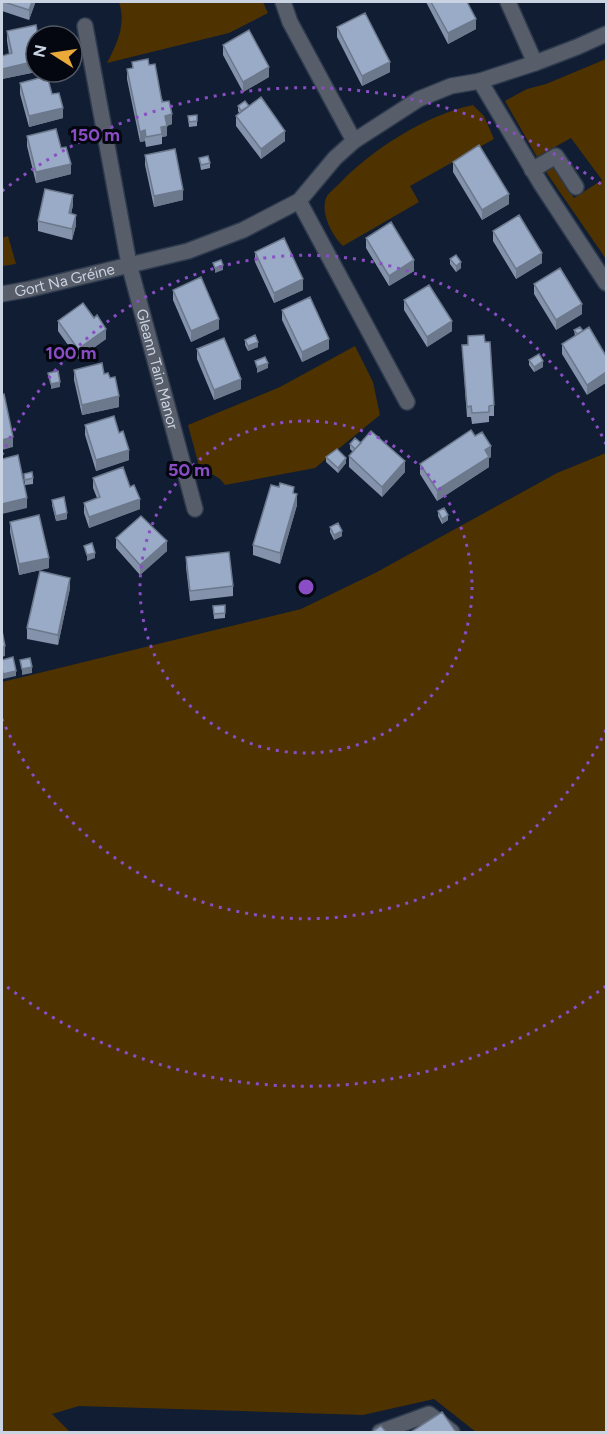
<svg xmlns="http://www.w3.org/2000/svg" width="608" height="1434" viewBox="0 0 608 1434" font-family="Figtree,sans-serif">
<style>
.green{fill:#4e3200}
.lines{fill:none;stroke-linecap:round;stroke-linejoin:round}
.minor-casing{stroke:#2e3a4e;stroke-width:18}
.minor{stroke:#575e69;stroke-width:15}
.wall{fill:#8493ab}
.shaded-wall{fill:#6c788b}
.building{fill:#9aabc7;stroke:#6c788b;stroke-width:1.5}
.ring{fill:none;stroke:#8b4dc6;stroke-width:3;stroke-dasharray:3 6}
.labels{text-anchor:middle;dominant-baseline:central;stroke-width:6;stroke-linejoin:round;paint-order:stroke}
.street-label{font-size:15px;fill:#cad3e2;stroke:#040710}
.centre{fill:#8b4dc6;stroke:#040710;stroke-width:3}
.ring-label{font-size:18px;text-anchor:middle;font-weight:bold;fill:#8b4dc6;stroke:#040710;stroke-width:6;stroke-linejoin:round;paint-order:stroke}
</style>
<rect width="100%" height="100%" fill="#101d32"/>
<path class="green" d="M 119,2 L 263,2 L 268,13 L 229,33 L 107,63 C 118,42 126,24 119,2 Z
M 606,59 L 606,259 L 544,169 L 552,163 L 574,198 L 602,180 L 571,138 L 537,157 L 505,101 L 527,89 L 546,84 Z
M 473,105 L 484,116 L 494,139 L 410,186 L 419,202 L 343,246 C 332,236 319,211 327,196 C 330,192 336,187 340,183 C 372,149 428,114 473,105 Z
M 8,236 L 16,264 L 2,266 L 2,238 Z
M 355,346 L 373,382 L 380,415 L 315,468 L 225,485 L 220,479 L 199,466 L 188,425 L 280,387 Z
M 606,453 L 606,1432 L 476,1432 L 434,1399 L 363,1415 L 79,1406 L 52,1414 L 70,1432 L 2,1432 L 2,682 L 301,609 L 375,573 L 557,473 Z"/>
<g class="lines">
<defs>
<g id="minor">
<path d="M 283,2 L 290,22 L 354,141"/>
<path d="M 508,2 L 535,63"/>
<path id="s1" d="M 85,26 L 129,264 L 195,509"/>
<path d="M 480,81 L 541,184 L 606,283"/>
<path d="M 532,170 L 556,156 L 576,187"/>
<path d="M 299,201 L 407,402"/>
<path id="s2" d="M 2,294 L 30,289 L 188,251 L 243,230 L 299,201 L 335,158 L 354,141 L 419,99 L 451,86 L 480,81 L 535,63 L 577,47 L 606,34"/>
<path d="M 380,1432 L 429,1414 L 452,1432"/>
</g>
</defs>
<use href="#minor" class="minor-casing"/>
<use href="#minor" class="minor"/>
</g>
<path class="wall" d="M 2,2 L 35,2 L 29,20 L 2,11 Z
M 426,2 L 467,2 L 476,29 L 448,44 Z
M 337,27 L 390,72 L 362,86 L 337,37 Z
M 7,31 L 36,36 L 36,72 L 2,79 L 9,54 L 7,41 Z
M 223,45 L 269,77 L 243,92 L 223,55 Z
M 132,62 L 149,65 L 172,124 L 167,126 L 167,136 L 162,137 L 162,144 L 146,147 L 145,141 L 140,142 L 127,79 L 127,69 L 132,68 Z
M 20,83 L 52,94 L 63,118 L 29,127 L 20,94 Z
M 238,106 L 249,106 L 285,141 L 261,159 L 236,126 L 236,116 L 239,113 L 238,111 Z
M 188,116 L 197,121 L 197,126 L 189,127 Z
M 27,136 L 61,148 L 71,174 L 36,183 L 27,146 Z
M 145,155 L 183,200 L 154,207 L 145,165 Z
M 199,158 L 210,163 L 210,168 L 201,170 Z
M 453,162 L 509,204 L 482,220 L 453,172 Z
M 73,205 L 71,214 L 76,225 L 72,240 L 38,231 L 38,221 Z
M 493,231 L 542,263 L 516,279 L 493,241 Z
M 366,238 L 414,271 L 389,286 L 366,248 Z
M 255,252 L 303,290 L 274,303 L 255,262 Z
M 450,259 L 461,268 L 456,272 L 450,264 Z
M 534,284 L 582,314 L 556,330 L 534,294 Z
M 173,290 L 219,329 L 191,342 L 173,300 Z
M 404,300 L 452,331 L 427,347 L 404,310 Z
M 282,310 L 329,349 L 302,362 L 282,320 Z
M 58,321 L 106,339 L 78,359 L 58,331 Z
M 589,327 L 587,395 L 562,354 L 562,344 L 575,336 L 574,330 L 583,331 Z
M 245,340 L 258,347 L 248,351 L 245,345 Z
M 485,342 L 494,405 L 494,416 L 489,416 L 489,422 L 472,424 L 471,417 L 467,417 L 462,345 Z
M 197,349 L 241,389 L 214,400 L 197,359 Z
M 529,360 L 543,367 L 534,372 L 529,365 Z
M 74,370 L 104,374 L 119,407 L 82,415 L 74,380 Z
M 85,425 L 119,433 L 129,460 L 96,471 L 85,435 Z
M 361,443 L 405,472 L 382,497 L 349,467 L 349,456 L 353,452 L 350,449 L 350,444 Z
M 326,457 L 346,463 L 338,473 L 326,462 Z
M 491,457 L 489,458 L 489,467 L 437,501 L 420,474 L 420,464 Z
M 24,474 L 33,478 L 33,484 L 25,485 Z
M 93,478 L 130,487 L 140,509 L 89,528 L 84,513 L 84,503 L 97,498 L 93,488 Z
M 294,493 L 297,505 L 280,564 L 253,555 L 253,545 Z
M 52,500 L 67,519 L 56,521 L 52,505 Z
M 438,511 L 448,520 L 442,524 L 438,516 Z
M 10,522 L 49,568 L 19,575 L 10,532 Z
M 330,527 L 342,536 L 334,540 L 330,532 Z
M 116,538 L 167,551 L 140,575 L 116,548 Z
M 186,557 L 233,586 L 233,596 L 190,601 L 186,567 Z
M 70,588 L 58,645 L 27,639 L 27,628 Z
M 225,605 L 225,618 L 214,619 L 213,606 Z"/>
<path class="shaded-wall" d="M 32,2 L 35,2 L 35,4 L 29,20 L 29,10 Z
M 476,19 L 476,29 L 448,44 L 448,33 Z
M 36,61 L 36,72 L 2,79 L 2,69 Z
M 390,62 L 390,72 L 362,86 L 362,76 Z
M 269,67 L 269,77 L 243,92 L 243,82 Z
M 63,108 L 63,118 L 29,127 L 29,116 Z
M 172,114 L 172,124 L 165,126 L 165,116 Z
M 167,126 L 167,136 L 162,137 L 161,127 Z
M 145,130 L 145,141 L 140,142 L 140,132 Z
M 285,131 L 285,141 L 261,159 L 261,149 Z
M 71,164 L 71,174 L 36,183 L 36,172 Z
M 183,190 L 183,200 L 154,207 L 154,196 Z
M 509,194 L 509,204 L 482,220 L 482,210 Z
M 73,195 L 73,205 L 69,223 L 69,213 Z
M 76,215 L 76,225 L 72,240 L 72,229 Z
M 542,253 L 542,263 L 516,279 L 516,269 Z
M 414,260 L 414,271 L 389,286 L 389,276 Z
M 461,262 L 461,268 L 456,272 L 456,266 Z
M 223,265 L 223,270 L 215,273 L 215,268 Z
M 303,279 L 303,290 L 274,303 L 274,293 Z
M 582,304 L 582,314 L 556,330 L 556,320 Z
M 219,319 L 219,329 L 191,342 L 191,331 Z
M 452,321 L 452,331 L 427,347 L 427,337 Z
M 106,329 L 106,339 L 78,359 L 78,349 Z
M 329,339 L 329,349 L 302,362 L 302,352 Z
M 258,342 L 258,347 L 248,351 L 248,346 Z
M 543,361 L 543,367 L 534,372 L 534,367 Z
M 268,363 L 268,368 L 257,373 L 257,367 Z
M 606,372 L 606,383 L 587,395 L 587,385 Z
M 241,379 L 241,389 L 214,400 L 214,390 Z
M 60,382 L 60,387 L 51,389 L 51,384 Z
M 119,396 L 119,407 L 82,415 L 82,405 Z
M 13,437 L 13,447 L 2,450 L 2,440 Z
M 491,446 L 491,457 L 489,458 L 489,467 L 437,501 L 437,490 L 485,450 Z
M 129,450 L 129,460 L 96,471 L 96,460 Z
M 346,458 L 346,463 L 338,473 L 338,468 Z
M 405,461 L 405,472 L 382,497 L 382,487 Z
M 297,494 L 297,505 L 280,564 L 280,553 Z
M 27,498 L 27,508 L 2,514 L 2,504 Z
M 140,499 L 140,509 L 89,528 L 89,517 Z
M 67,513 L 67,519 L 56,521 L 56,516 Z
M 448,515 L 448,520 L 442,524 L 442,519 Z
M 342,531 L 342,536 L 334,540 L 334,535 Z
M 167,541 L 167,551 L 140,575 L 140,565 Z
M 95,553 L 95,558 L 87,561 L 87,555 Z
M 49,558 L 49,568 L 19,575 L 19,564 Z
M 70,578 L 70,588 L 58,645 L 58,635 Z
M 5,646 L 5,656 L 2,657 L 2,647 Z
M 32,667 L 32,673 L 22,675 L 22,669 Z
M 16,671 L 16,676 L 3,679 L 3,674 Z"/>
<path class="building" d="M 4,2 L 32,2 L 29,10 Z
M 431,2 L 467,2 L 476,19 L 448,33 Z
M 365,13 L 390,62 L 362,76 L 337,27 Z
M 36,25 L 38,36 L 36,36 L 36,61 L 2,69 L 2,56 L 12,53 L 7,31 Z
M 249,30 L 269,67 L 243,82 L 223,45 Z
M 148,59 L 149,65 L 155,64 L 162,102 L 169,101 L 172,114 L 165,116 L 167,126 L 161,127 L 162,134 L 146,137 L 145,130 L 140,132 L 127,69 L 133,68 L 132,62 Z
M 47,76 L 52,94 L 59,93 L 63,108 L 29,116 L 20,83 Z
M 261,97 L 285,131 L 261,149 L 236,116 Z
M 245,101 L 249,106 L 241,111 L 238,106 Z
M 197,115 L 197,121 L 189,122 L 188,116 Z
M 56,129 L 61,148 L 66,147 L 71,164 L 36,172 L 27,136 Z
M 479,145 L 509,194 L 482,210 L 453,162 Z
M 175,149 L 183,190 L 154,196 L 145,155 Z
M 208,156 L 210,163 L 201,165 L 199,158 Z
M 45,189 L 73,195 L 69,213 L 76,215 L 72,229 L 38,221 Z
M 519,215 L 542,253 L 516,269 L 493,231 Z
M 391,222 L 414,260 L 389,276 L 366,238 Z
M 284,238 L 303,279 L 274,293 L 255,252 Z
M 456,255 L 461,262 L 456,266 L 450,259 Z
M 221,260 L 223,265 L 215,268 L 213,263 Z
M 560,268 L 582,304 L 556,320 L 534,284 Z
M 201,277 L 219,319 L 191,331 L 173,290 Z
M 429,285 L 452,321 L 427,337 L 404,300 Z
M 310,297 L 329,339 L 302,352 L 282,310 Z
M 83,303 L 94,318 L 97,315 L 106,329 L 78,349 L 58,321 Z
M 580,327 L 583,331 L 577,334 L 574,330 Z
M 589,327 L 606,356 L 606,372 L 587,385 L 562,344 Z
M 255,335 L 258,342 L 248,346 L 245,340 Z
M 484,335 L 485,342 L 490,342 L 494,405 L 489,406 L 489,412 L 472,413 L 471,406 L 467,407 L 462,345 L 468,345 L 468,336 Z
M 224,338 L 241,379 L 214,390 L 197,349 Z
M 539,354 L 543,361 L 534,367 L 529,360 Z
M 265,357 L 268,363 L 257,367 L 255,361 Z
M 102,363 L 104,374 L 108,373 L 110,378 L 115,377 L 119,396 L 82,405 L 74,370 Z
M 58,371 L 60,382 L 51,384 L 48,373 Z
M 4,394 L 13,437 L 2,440 L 2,395 Z
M 114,416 L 119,433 L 123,431 L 129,450 L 96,460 L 85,425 Z
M 471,430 L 475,436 L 482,432 L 491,446 L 485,450 L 489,457 L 437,490 L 420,464 Z
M 371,431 L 405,461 L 382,487 L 349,456 Z
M 355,438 L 361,443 L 355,449 L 350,444 Z
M 337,449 L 346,458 L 338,468 L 326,457 Z
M 18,455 L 27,498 L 2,504 L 2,459 Z
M 123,467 L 130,487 L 134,485 L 140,499 L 89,517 L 84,503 L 100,497 L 93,478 Z
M 32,472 L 33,478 L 25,480 L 24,474 Z
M 280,483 L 294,487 L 293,493 L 297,494 L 280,553 L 253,545 L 271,485 L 279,487 Z
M 64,497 L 67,513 L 56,516 L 52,500 Z
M 444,508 L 448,515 L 442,519 L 438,511 Z
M 39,515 L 49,558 L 19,564 L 10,522 Z
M 141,516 L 167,541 L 140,565 L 116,538 Z
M 338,523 L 342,531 L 334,535 L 330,527 Z
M 92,543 L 95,553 L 87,555 L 84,546 Z
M 229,552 L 233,586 L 190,591 L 186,557 Z
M 40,571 L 70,578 L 58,635 L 27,628 Z
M 225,605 L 225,613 L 214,614 L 213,606 Z
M 2,631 L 5,646 L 2,647 Z
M 13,657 L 16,671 L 3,674 L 2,668 L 2,660 Z
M 30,658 L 32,667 L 22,669 L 20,660 Z
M 442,1412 L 456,1432 L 411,1432 Z
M 381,1426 L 386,1432 L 372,1432 Z"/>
<g class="ring">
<circle cx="306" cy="587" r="166"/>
<path d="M606 730A332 332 0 0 1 2 719M2 455A332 332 0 0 1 606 444"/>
<path d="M606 986A499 499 0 0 1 2 983M2 191A499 499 0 0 1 606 188"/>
</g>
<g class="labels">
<g class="street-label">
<text stroke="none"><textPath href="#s2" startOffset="64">Gort Na Gréine</textPath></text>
<text stroke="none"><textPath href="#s1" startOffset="351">Gleann Tain Manor</textPath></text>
</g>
</g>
<circle cx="306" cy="587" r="9" class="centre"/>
<g class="ring-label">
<text x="95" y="141">150 m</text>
<text x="71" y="359">100 m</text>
<text x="189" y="476">50 m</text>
</g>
<rect width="608" height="1434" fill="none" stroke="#cad3e2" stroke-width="6"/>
<g transform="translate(54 54) rotate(282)"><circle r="28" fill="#040710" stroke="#535964" stroke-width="1.5"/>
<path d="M0-4.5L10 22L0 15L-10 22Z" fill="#eba93a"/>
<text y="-9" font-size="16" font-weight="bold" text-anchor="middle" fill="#cad3e2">N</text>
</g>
</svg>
